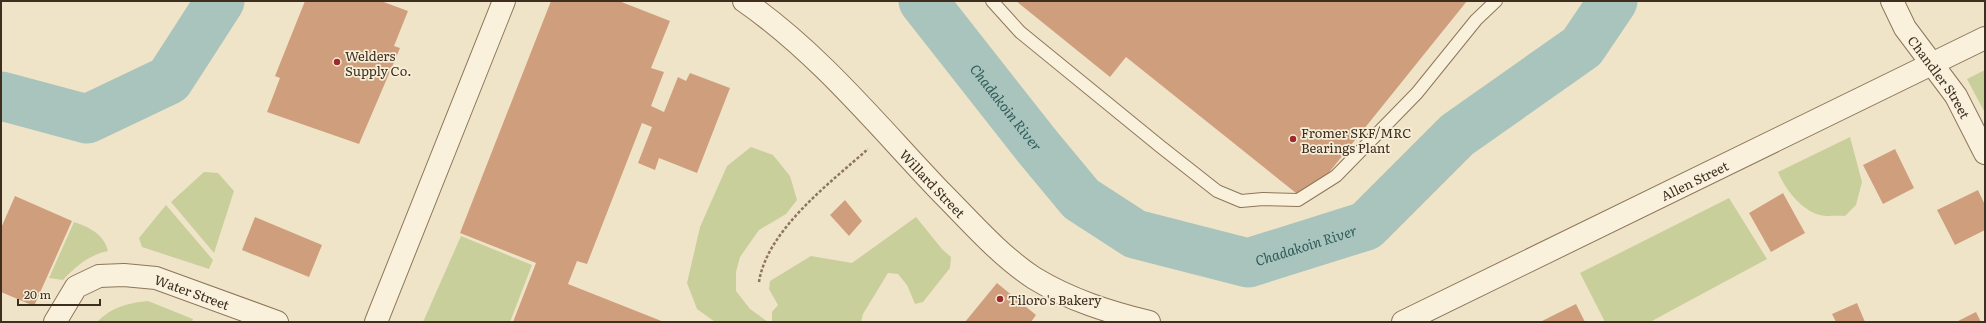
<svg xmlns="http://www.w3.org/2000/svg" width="1986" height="323" viewBox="0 0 1986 323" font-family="Literata,serif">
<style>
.green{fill:#c9cf9b}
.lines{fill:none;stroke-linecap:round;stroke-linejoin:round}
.river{stroke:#a9c4bc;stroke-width:49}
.building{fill:#cf9f7d}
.service-casing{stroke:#8d765c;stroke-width:14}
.minor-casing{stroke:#8d765c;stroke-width:24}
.tertiary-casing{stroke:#8d765c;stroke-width:24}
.path{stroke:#8d765c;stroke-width:2.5;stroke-dasharray:3 2;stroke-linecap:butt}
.service{stroke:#faf1dc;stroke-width:12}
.minor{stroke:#faf1dc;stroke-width:22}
.tertiary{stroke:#faf1dc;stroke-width:22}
.poi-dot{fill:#9e2a2b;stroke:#f7eed8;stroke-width:1.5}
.labels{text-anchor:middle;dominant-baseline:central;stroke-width:3.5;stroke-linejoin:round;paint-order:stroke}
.poi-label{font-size:13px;fill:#3d2e20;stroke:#f7eed8;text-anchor:start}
.street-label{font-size:13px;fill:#3d2e20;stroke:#f7eed8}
.water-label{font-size:14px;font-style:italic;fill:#2f5d5a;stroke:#f7eed8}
</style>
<rect width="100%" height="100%" fill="#f0e4c8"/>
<path class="green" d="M 1985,70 L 1985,113 L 1967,79 Z
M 1850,137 L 1862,182 L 1856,205 L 1845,216 C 1837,215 1827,217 1820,215 C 1801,210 1785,189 1778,172 Z
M 751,147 L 773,155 L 790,176 L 797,200 L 786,214 L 759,230 L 740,257 L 736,272 L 736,291 L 750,309 L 768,322 L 715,322 L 697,309 L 687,283 L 700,227 L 727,166 Z
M 204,172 L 218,173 L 234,191 L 214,253 L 171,202 Z
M 1729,198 L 1767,259 L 1650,322 L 1605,322 L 1580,273 Z
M 166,205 L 213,260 L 209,269 L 142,247 L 139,238 Z
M 916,217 L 942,249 L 951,257 L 950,268 L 923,302 L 915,304 L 907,285 L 898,274 L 888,273 L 863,314 L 861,322 L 772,322 L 772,312 L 778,305 L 769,289 L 770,281 L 811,256 L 852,263 Z
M 74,222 C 89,227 104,234 108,251 C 89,255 76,266 63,280 L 49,278 Z
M 461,236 L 532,265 L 510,322 L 423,322 Z
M 148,301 L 193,319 L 192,322 L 98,321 C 112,307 128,303 148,301 Z"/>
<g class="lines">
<g class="river">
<path id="s1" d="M 923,1 L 1037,146 L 1081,199 L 1135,234 L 1248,263 L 1366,226 L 1457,135 L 1582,47 L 1613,1"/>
<path d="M 1,96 L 87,119 L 169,80 L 220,1"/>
</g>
</g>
<path class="building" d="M 305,1 L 381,1 L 408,11 L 394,46 L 400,48 L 359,144 L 267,112 L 280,78 L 275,76 Z
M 551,1 L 619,1 L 670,21 L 651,68 L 664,72 L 651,106 L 664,112 L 678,77 L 686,81 L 690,73 L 730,88 L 697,173 L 659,158 L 655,170 L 638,163 L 652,127 L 642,123 L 587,264 L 577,261 L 568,284 L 664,322 L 513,322 L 536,263 L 460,233 Z
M 1016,1 L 1467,1 L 1306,201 L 1126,57 L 1110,77 Z
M 1895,149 L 1914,188 L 1883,204 L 1863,165 Z
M 1978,190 L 1985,205 L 1985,230 L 1955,245 L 1937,210 Z
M 1783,193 L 1805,233 L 1771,252 L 1749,213 Z
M 15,196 L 72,221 L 34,306 L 1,292 L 1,228 Z
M 845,200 L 862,221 L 849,236 L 830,215 Z
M 255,217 L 322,245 L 309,277 L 242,250 Z
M 997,283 L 1036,315 L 1031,322 L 965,322 Z
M 1857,303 L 1865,322 L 1836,322 L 1832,314 Z
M 1576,304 L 1585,322 L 1540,322 Z
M 1976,312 L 1981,322 L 1956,322 Z"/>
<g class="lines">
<defs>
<path id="service" d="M 992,1 L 1020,32 L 1161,147 L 1217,191 L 1241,201 L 1263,199 L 1298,200 L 1336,176 L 1417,93 L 1476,20 L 1496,1"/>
<g id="minor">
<path id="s2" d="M 1892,1 L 1905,28 L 1956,96 L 1985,153"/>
<path id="s3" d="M 55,322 L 76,287 L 99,276 L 124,275 L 156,278 L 277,322"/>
</g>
<g id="tertiary">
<path id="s4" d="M 744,1 C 819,53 878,126 941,192 C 970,221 999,255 1034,278 C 1070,300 1109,312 1149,322"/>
<path d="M 376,322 L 504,1"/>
<path id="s5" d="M 1403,322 L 1985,38"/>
</g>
</defs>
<use href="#service" class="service-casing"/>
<use href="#minor" class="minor-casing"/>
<use href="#tertiary" class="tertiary-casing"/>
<path class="path" d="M 759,282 C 767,230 830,183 868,149"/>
<use href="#service" class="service"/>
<use href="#minor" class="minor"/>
<use href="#tertiary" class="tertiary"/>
</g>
<g class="poi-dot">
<circle cx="337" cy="62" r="4"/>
<circle cx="1293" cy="139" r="4"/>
<circle cx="1000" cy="299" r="4"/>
</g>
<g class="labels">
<g class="poi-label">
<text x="345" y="55">Welders<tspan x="345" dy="15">Supply Co.</tspan></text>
<text x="1301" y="132">Fromer SKF/MRC<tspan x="1301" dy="15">Bearings Plant</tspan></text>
<text x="1008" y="299">Tiloro's Bakery</text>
</g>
<g class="street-label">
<text stroke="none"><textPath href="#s2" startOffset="90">Chandler Street</textPath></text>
<text stroke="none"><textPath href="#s5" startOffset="324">Allen Street</textPath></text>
<text stroke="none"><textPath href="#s4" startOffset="263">Willard Street</textPath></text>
<text stroke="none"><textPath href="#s3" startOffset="162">Water Street</textPath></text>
</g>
<g class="water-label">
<text stroke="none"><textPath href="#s1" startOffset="135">Chadakoin River</textPath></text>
<text stroke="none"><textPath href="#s1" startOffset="495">Chadakoin River</textPath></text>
</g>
</g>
<rect width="1986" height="323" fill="none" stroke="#3d2e20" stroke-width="4"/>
<path d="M18 299v6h82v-6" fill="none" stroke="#3d2e20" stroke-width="2"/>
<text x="24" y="299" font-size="12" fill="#3d2e20" stroke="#f7eed8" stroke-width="3" paint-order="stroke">20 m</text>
</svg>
